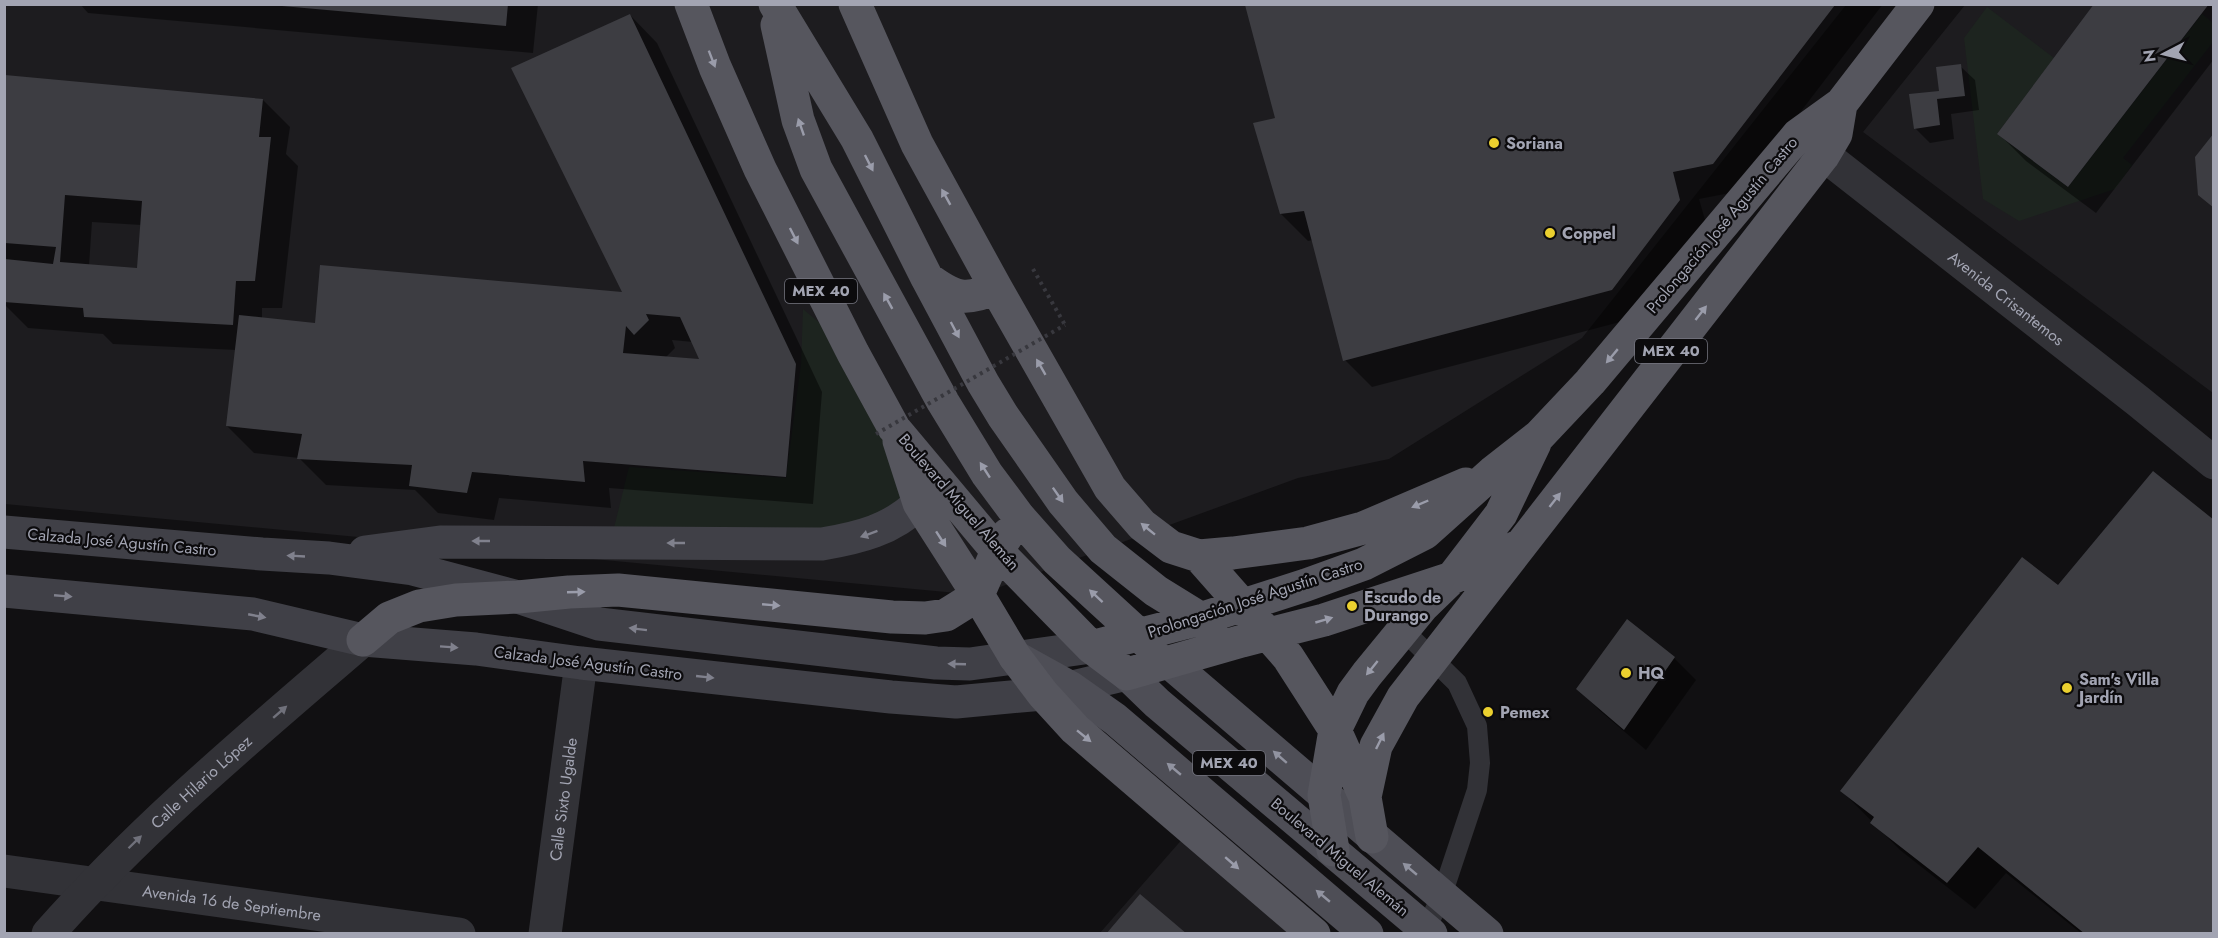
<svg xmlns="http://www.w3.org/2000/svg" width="2218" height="938" viewBox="0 0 2218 938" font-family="Jost,sans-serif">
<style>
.built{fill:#1d1c1f}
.green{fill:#1d241f}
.shadow{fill:#0007;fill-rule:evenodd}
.building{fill:#3d3d42;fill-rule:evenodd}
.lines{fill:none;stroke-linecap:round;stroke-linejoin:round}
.path{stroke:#38383e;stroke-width:4;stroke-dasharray:3 4.5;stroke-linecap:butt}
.service{stroke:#323237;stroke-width:20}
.minor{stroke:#323237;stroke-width:33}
.secondary{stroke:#404047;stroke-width:33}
.primary{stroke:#4e4e56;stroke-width:33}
.trunk{stroke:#56565e;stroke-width:33}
.path-bridge{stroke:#38383e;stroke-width:4;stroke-dasharray:3 4.5;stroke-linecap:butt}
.oneway{fill:#9a9caa}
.oneway2{fill:#80818d}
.oneway3{fill:#70717b}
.oneway4{fill:#9193a0}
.poi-dot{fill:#ebd02f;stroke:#0c0b0d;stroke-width:2}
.labels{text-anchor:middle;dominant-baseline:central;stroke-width:4.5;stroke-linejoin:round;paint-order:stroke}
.shield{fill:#0c0b0d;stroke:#757680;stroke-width:1.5}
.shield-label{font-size:15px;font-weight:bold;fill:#a2a4b2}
.poi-label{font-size:16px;font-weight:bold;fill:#a2a4b2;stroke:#0c0b0d;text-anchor:start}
.street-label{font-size:16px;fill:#a2a4b2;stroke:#0c0b0d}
</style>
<rect width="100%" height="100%" fill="#111012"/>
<path class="built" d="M 4,5 L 1846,5 L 1582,338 L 1389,459 L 1298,478 L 978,595 L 5,504 Z
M 1965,5 L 2213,5 L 2213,393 L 1863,132 Z
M 1192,828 L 1307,934 L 1099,934 Z"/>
<path class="green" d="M 1987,7 L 2054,58 L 1997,134 L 2068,187 L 2202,14 L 2213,23 L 2213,42 L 2123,158 L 2132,165 L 2115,189 L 2019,221 L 1983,199 L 1964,38 Z
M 803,309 L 841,341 L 912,500 L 873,528 L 612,536 L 629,467 L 786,478 L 801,364 Z"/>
<path class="shadow" d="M 80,4 L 538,4 L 533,53 L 88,13 Z
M 1246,4 L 1883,4 L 1740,191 L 1699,199 L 1707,227 L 1639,317 L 1372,387 L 1345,360 L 1313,240 L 1308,241 L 1281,214 L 1277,119 Z
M 2096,4 L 2214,4 L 2214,59 L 2096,213 L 2026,161 L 1999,134 Z
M 630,15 L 657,43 L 822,392 L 813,504 L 609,488 L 611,508 L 499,498 L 494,520 L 438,513 L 415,490 L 326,485 L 299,458 L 254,453 L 227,426 L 236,350 L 113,344 L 103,334 L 28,328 L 4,304 L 4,76 L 263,100 L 290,127 L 286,154 L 298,166 L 282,308 L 262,308 L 262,319 L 317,325 L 624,294 ZM 92,222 L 141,225 L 138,270 L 89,266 ZM 672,340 L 693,342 L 701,361 L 665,358 L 675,348 Z
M 1960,66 L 1975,80 L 1979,110 L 1951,114 L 1954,139 L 1930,143 L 1915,128 Z
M 2058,587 L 2214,934 L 2082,934 L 2006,873 L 1975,909 L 1900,850 L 1842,791 Z
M 1628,621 L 1674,658 L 1696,680 L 1646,750 L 1599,710 L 1578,688 Z"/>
<path class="building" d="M 282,4 L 508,4 L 506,26 L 282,6 Z
M 2094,4 L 2209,4 L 2068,187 L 1997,134 Z
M 1245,5 L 1835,5 L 1713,164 L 1673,172 L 1680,200 L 1612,290 L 1343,361 L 1304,211 L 1280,214 L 1253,123 L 1275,118 Z
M 630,14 L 796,364 L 786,477 L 583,461 L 585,482 L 472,472 L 467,493 L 409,486 L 412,465 L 297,459 L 302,434 L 226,426 L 239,315 L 315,323 L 320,265 L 622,292 L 511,68 ZM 646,314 L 680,317 L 699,359 L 623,353 L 626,326 L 634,335 L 649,320 Z
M 1961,64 L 1965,96 L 1937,99 L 1940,125 L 1914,129 L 1909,94 L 1939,91 L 1936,67 Z
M 5,75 L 263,99 L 259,137 L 271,137 L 255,281 L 236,281 L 233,325 L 84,317 L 83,308 L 4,302 L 5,259 L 53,264 L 56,247 L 5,243 ZM 65,195 L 142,201 L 137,268 L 60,262 Z
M 2214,133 L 2214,208 L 2198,195 L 2195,157 Z
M 2153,471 L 2214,520 L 2214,934 L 2085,934 L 1978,847 L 1947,883 L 1870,823 L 1874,817 L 1840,791 L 2022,557 L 2058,585 Z
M 1627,619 L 1675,657 L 1624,730 L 1576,689 Z
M 1140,894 L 1187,934 L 1106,934 Z"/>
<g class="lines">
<path class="path" d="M 1033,269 L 1065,325"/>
<path class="service" d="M 1403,630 L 1457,683 L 1477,726 L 1480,763 L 1477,790 L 1442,895 L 1426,929"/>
<g class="minor">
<path id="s1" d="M 1801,137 L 2138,401 L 2214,463"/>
<path id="s2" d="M 4,871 L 459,934"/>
<path id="s3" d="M 48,934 C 143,826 254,734 363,640"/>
<path id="s4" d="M 545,934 L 581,663"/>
</g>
<path class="secondary" d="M 4,532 L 262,554 L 329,558 L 413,569 L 518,597 L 599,624 L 936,663 L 970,664 L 1091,647
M 365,552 L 440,542 L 822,544 C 858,538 892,530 919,503
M 4,591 L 253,614 L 363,640 L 476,649 L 581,663 L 891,697 L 956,702 L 1043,694 L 1127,674"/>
<path class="primary" d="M 1015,657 L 1071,688 L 1115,719 L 1367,934
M 1170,663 L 1487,934
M 1127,674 L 1157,703 L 1431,934"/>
<path class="trunk" d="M 691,4 L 715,67 L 760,169 L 853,353 L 894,428 L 997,551 L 1091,647 L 1127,674 L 1242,641 L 1324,620 L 1452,578 L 1519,546
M 775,4 L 857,139 L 927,278 L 983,383 L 1003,416 L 1063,502 L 1103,549 L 1156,591 L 1211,625
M 855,4 L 917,144 L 996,288 L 1110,488 L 1142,525 L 1171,547 L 1199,556 L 1233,553 L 1308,543 L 1363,528 L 1466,484
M 777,25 L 798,120 L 816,169 L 943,402 L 987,474 L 1019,517 L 1057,560 L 1151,646
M 927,278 C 954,298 965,302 996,288
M 899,441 L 919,503 L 978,595 L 1015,657 L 1043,694 L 1075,729 L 1314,934
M 1199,556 L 1288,657 L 1335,730 L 1365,797 L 1372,837
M 363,640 L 389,618 L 419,606 L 456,600 L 518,597 L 569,592 L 618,590 L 892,617 L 925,618 L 946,615 L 978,595 L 997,551 L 1008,534
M 1091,647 L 1200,619 L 1306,585 L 1364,564 L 1425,533 L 1493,472 L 1539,436 L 1590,382 L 1798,135 L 1841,104 L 1918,4
M 1365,797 L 1376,746 L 1403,697 L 1823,156 L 1836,134 L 1841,104
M 1333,850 L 1324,795 L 1335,730 L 1353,693 L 1367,674 L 1422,607 L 1452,578 L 1501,514 L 1535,443"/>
<path class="path-bridge" d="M 876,434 L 1065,325"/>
</g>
<defs><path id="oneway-solid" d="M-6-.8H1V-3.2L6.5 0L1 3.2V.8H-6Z" transform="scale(1.5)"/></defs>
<g class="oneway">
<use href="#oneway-solid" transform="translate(712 59) rotate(69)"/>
<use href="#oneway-solid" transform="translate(801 127) rotate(-109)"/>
<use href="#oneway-solid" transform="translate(869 163) rotate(63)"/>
<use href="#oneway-solid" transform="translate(946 197) rotate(-119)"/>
<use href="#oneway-solid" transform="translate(794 236) rotate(63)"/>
<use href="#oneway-solid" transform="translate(888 301) rotate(-119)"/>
<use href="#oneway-solid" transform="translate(1701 313) rotate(-52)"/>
<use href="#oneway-solid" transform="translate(955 330) rotate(62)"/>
<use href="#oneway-solid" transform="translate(1612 356) rotate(130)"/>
<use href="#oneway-solid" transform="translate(1041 367) rotate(-120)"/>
<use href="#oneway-solid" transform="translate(985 470) rotate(-123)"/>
<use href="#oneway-solid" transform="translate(1058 495) rotate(55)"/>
<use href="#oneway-solid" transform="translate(1555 500) rotate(-52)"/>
<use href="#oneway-solid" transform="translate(1420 504) rotate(157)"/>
<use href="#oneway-solid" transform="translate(1148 529) rotate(-141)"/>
<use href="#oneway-solid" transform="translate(941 539) rotate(57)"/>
<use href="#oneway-solid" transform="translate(576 592) rotate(-2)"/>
<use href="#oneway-solid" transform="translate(1096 596) rotate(-137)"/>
<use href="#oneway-solid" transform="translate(771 605) rotate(5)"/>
<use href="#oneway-solid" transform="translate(1324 620) rotate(-16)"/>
<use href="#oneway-solid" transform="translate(1372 668) rotate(129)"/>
<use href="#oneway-solid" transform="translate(1084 736) rotate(39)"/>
<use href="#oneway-solid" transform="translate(1380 741) rotate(-64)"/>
<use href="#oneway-solid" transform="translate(1232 863) rotate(41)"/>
</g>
<g class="oneway2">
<use href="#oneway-solid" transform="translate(869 534) rotate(160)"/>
<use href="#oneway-solid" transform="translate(481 541) rotate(180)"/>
<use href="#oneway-solid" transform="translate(676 543) rotate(-180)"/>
<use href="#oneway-solid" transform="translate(296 556) rotate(-177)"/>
<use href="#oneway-solid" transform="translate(63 596) rotate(5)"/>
<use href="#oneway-solid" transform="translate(257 616) rotate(11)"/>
<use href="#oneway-solid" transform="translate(638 629) rotate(-173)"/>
<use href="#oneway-solid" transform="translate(449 647) rotate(4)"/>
<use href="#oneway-solid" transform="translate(957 664) rotate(-178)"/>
<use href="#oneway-solid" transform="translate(705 677) rotate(6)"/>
</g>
<g class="oneway3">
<use href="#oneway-solid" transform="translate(280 712) rotate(-41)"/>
<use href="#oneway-solid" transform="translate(135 842) rotate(-44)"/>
</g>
<g class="oneway4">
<use href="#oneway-solid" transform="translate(1280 757) rotate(-139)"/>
<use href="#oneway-solid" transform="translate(1174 769) rotate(-140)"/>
<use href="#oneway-solid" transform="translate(1410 869) rotate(-140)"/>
<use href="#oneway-solid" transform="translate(1323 896) rotate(-140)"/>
</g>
<g class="poi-dot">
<circle cx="1494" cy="143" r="6"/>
<circle cx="1550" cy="233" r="6"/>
<circle cx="1352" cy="606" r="6"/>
<circle cx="1626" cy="673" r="6"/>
<circle cx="2067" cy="688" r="6"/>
<circle cx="1488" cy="712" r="6"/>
</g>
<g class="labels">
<g class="shield">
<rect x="785" y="279" width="72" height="24" rx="4.5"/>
<rect x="1635" y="339" width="72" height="24" rx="4.5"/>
<rect x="1193" y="751" width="72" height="24" rx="4.5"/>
</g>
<g class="shield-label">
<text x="821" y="291">MEX 40</text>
<text x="1671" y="351">MEX 40</text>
<text x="1229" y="763">MEX 40</text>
</g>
<g class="poi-label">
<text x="1506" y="143">Soriana</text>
<text x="1562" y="233">Coppel</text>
<text x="1364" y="597">Escudo de<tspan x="1364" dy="18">Durango</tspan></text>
<text x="1638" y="673">HQ</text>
<text x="2079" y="679">Sam's Villa<tspan x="2079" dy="18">Jardín</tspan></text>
<text x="1500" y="712">Pemex</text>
</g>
<g class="street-label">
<text transform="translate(1722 225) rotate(-50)">Prolongación José Agustín Castro</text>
<text stroke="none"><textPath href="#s1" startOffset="261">Avenida Crisantemos</textPath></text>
<text transform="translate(959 502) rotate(49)">Boulevard Miguel Alemán</text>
<text transform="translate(122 542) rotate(5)">Calzada José Agustín Castro</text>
<text transform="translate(1255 598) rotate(-18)">Prolongación José Agustín Castro</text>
<text transform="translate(588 663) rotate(7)">Calzada José Agustín Castro</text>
<text stroke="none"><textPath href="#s3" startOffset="216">Calle Hilario López</textPath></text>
<text stroke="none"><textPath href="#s4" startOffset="136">Calle Sixto Ugalde</textPath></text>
<text transform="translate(1340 857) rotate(40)">Boulevard Miguel Alemán</text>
<text stroke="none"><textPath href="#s2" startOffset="230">Avenida 16 de Septiembre</textPath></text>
</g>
</g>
<rect width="2218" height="938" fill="none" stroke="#a2a4b2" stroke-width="12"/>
<g transform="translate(2164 54) rotate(263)" stroke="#0c0b0d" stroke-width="4.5" paint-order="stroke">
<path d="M0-4.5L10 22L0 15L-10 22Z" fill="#a2a4b2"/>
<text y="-9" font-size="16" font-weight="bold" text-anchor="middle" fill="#a2a4b2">N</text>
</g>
</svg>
